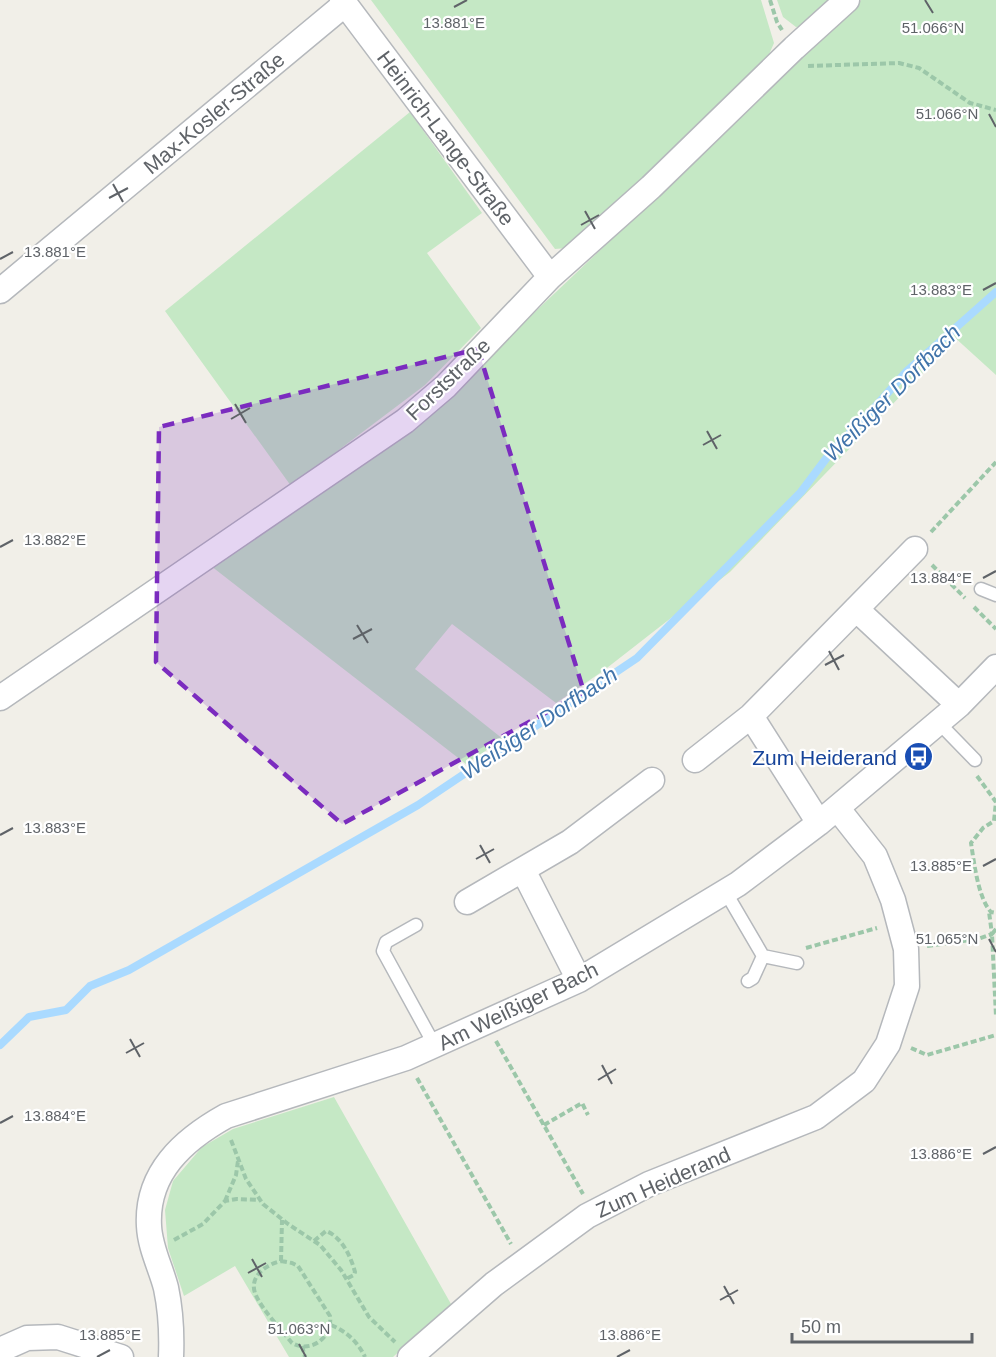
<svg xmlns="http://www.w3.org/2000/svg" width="996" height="1357" viewBox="0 0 996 1357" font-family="Helvetica,sans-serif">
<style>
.green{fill:#c5e8c5}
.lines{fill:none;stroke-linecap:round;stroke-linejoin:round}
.stream{stroke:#aadaff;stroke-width:8}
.lane-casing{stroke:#b5b8bc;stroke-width:15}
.street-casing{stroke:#b5b8bc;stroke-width:27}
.path{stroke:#9cc7a9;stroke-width:4;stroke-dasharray:6 3;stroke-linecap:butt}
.lane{stroke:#fff;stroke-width:12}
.street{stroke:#fff;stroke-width:24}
.marked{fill:#7b2cbf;fill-opacity:0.2;stroke:#7b2cbf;stroke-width:4.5;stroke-dasharray:12 8;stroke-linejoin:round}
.ticks{fill:none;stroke:#5f6368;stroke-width:2}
.labels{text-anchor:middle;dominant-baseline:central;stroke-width:4.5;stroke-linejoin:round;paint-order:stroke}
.street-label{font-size:21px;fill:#5f6368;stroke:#fff}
.transit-label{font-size:21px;fill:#164399;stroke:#fff;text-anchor:end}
.water-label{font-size:22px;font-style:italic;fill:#4174aa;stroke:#fff}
.ticks-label{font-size:15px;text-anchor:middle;fill:#5f6368;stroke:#fff;stroke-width:4.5;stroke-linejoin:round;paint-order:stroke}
</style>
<rect width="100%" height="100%" fill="#f1efe8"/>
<path class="green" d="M 371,0 L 761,0 L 774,43 L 764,66 L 712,117 L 567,248 L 555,249 Z
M 777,0 L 834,0 L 806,26 L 796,27 L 783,17 Z
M 861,0 L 996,0 L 996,375 L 952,335 L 948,347 L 730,572 L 603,671 L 556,703 L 452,624 L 415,669 L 503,739 L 466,764 L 211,566 L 445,397 L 668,186 L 795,61 Z
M 410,112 L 482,213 L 427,253 L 481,328 L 425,385 L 291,486 L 165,311 Z
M 334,1097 L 451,1304 L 393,1357 L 289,1357 L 235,1266 L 184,1296 L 168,1248 L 165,1210 L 173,1181 L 202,1147 L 233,1129 Z"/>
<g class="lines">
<path class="stream" d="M 0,1045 L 29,1017 L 66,1010 L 90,986 L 129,970 L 418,805 L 637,658 L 801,492 L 834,448 L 848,438 L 850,432 L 860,424 L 907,371 L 996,292"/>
<defs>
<path id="lane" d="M 981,589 L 996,595
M 939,723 L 975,760
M 725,891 L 763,956 L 753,978 L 748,981
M 416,925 L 386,942 L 383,951 L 435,1046
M 763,956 L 797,963"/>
<path id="street" d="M 342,0 L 550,277
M 0,291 L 345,4
M 856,609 L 959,705
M 0,698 L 405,421 L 446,386 L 550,277 L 651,187 L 794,48 L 847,0
M 751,716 L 819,823
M 695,760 L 751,716 L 915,549
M 523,870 L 579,980
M 467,902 L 570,842 L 652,780
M 0,1350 L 27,1338 L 58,1337 L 121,1357
M 171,1357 C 172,1333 171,1312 166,1288 C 161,1268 150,1248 149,1226 C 146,1173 183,1140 226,1116 L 406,1058 L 579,980 L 738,884 L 819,823 L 959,705 L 996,667
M 410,1357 L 494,1284 L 587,1216 L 649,1184 L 816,1117 L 864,1081 L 888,1044 L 907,986 L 906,949 L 893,900 L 875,856 L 838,809"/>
</defs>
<use href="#lane" class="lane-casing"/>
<use href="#street" class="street-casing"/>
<path class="path" d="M 770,0 L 777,22 L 782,30
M 808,66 L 899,63 L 919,68 L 970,103 L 996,110
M 931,532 L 996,462
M 932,565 L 965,598
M 974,607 L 996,629
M 977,776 L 996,802 L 994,821 L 983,828 L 971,843 C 974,862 978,898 991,912 L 996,913
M 996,929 L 992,934 L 996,1016
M 927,946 L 978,939 L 992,934 L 989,912
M 806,948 L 877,928
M 496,1041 L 583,1194
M 911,1048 L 927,1055 L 996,1035
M 417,1078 L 511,1244
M 544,1125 L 582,1103 L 588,1115
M 231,1140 L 246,1179 L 263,1204 L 288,1224 L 320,1245 L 341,1270 L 369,1317 L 395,1342
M 225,1201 L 236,1175 L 238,1161
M 174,1240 L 203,1224 L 225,1201 L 237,1199 L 260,1200
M 314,1241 L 326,1231 C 342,1237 351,1257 355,1272 L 354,1275 L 346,1279
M 281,1261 L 292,1263 L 298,1266 L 330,1316 C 333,1337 311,1354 292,1343 C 281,1329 261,1309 255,1293 C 249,1276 267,1264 281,1261 Z
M 281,1261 L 282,1220
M 331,1325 C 346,1331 358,1342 365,1357
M 302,1346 L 305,1357"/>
<use href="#lane" class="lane"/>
<use href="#street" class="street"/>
</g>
<path class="marked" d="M 478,349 L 584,692 L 342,824 L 156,662 L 159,427 Z"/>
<path class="ticks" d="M 925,0 L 933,13M 454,7 L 467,0M 989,114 L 996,127M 113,184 L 123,202M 109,198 L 128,188M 585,211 L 595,229M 581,225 L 599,215M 0,259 L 13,252M 983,290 L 996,283M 235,404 L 246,423M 231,419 L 250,408M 707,431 L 717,449M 703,445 L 721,435M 0,547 L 13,540M 983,578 L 996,571M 357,625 L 368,643M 353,639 L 372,629M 829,651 L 839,670M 825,665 L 844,655M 0,835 L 13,828M 480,845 L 490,863M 476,859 L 494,849M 983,866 L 996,859M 989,939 L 996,952M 130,1039 L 140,1057M 126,1053 L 144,1043M 602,1065 L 612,1084M 598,1080 L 616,1069M 0,1123 L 13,1116M 983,1154 L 996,1147M 252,1259 L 262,1277M 248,1273 L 266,1263M 724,1286 L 734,1304M 720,1300 L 738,1290M 299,1344 L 306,1357M 97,1357 L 110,1350M 617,1357 L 630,1350"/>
<defs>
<symbol id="bus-disc" viewBox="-11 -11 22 22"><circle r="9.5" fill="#1a4fb4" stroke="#fff"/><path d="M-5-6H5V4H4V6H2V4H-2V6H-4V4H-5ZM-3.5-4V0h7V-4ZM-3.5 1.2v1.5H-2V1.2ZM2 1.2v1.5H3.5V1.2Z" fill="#fff"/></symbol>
</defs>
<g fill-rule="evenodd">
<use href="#bus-disc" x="902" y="740" width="33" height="33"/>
</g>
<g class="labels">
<g class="street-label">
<text transform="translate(214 113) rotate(-40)">Max-Kosler-Straße</text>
<text transform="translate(446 138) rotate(53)">Heinrich-Lange-Straße</text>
<text transform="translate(448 379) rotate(-44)">Forststraße</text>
<text transform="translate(518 1006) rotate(-26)">Am Weißiger Bach</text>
<text transform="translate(663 1182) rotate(-24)">Zum Heiderand</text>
</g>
<g class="transit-label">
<text x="897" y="757">Zum Heiderand</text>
</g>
<g class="water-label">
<text transform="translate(892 393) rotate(-45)">Weißiger Dorfbach</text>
<text transform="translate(539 723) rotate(-34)">Weißiger Dorfbach</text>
</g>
</g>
<g class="ticks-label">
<text x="454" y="28">13.881°E</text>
<text x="933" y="33">51.066°N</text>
<text x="947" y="119">51.066°N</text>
<text x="55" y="257">13.881°E</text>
<text x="941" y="295">13.883°E</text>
<text x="55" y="545">13.882°E</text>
<text x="941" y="583">13.884°E</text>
<text x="55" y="833">13.883°E</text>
<text x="941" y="871">13.885°E</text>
<text x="947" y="944">51.065°N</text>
<text x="55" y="1121">13.884°E</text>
<text x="941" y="1159">13.886°E</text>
<text x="299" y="1334">51.063°N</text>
<text x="110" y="1340">13.885°E</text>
<text x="630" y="1340">13.886°E</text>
</g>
<path d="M792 1333v9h180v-9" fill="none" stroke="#5f6368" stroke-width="3"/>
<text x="801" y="1333" font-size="18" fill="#5f6368" stroke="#ffffff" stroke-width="4.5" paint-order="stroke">50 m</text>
</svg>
